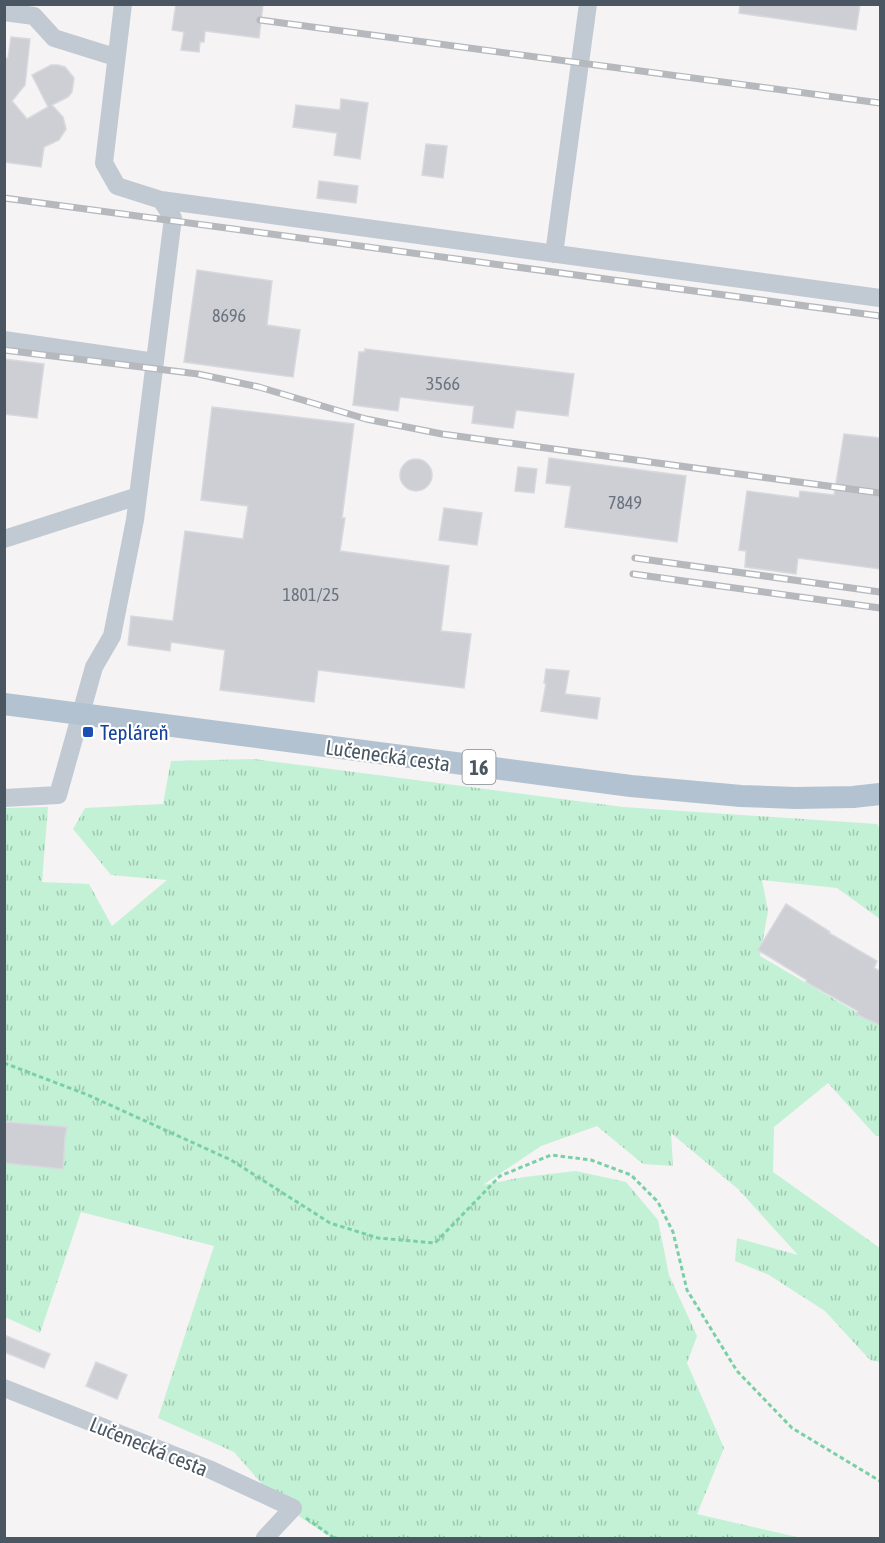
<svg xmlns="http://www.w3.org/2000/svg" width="885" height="1543" viewBox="0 0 885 1543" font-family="'Asap Condensed',sans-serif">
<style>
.grass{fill:url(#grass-tufts)}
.building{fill:#cdcfd5;stroke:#d7d9de;stroke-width:1.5}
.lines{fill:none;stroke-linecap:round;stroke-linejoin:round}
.path{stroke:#7ad0a6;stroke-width:3;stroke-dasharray:4.5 3;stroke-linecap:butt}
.minor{stroke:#c1cad2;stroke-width:18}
.major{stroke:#b3c2d1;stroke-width:22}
.rail-casing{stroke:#b5b8bd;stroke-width:7}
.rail{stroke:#fff;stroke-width:4.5;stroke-dasharray:14;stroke-linecap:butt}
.transit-dot{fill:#1a4fb4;stroke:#fff;stroke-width:2}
.labels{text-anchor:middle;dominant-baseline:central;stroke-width:4.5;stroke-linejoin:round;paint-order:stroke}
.number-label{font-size:18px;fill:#6b747e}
.shield{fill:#fff;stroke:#808990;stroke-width:1.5}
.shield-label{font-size:20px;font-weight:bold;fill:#4a5661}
.transit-label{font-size:21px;fill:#164399;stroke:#fff;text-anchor:start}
.street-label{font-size:21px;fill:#4a5661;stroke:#fff}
</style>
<defs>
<pattern id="grass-tufts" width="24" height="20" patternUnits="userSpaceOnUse" patternTransform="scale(1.5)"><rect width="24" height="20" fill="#c3f1d5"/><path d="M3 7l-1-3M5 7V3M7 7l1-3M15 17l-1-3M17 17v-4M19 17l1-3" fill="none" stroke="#a0c6b0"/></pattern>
</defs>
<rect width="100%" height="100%" fill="#f5f3f3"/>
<path class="grass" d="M 254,759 L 623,807 L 877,824 L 880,829 L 880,919 L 837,888 L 762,880 L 768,911 L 760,956 L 880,1026 L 880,1136 L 876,1136 L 828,1083 L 774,1127 L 773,1172 L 880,1248 L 880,1362 L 870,1360 L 825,1311 L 769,1275 L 735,1261 L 737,1238 L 798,1255 L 738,1189 L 671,1133 L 673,1166 L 643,1164 L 597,1126 L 541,1146 L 483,1185 L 524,1177 L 576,1171 L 626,1182 L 658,1220 L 669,1275 L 697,1336 L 687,1363 L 724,1448 L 697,1514 L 801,1538 L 332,1538 L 279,1503 L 234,1452 L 158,1418 L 214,1246 L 81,1212 L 40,1333 L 5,1317 L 4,808 L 48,807 L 42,882 L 89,884 L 112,926 L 167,880 L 111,875 L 73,829 L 85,808 L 163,804 L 171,761 Z"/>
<path class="building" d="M 176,4 L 263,4 L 259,38 L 205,31 L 204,42 L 200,42 L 199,52 L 181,50 L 184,32 L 172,30 Z
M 740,4 L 860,4 L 856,30 L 739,13 Z
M 11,37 L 30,39 L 25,85 L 12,101 L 27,119 L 48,107 L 32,75 L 51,65 L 58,65 L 65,67 L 74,78 L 72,92 L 68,97 L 52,105 L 63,117 L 66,129 L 59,140 L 44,147 L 41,167 L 4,162 L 4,59 L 8,58 Z
M 341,99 L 368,103 L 360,159 L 334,155 L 337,133 L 293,127 L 296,105 L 340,110 Z
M 426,144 L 447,146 L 443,178 L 422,175 Z
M 319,181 L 358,186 L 356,203 L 317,198 Z
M 197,270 L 272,281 L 267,325 L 300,330 L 293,377 L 184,362 Z
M 365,349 L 574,374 L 568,416 L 516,410 L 513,428 L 472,423 L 474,406 L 400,397 L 398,411 L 353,405 L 359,352 L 365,352 Z
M 4,359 L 44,364 L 37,418 L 4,414 Z
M 212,407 L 354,424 L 342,518 L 345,518 L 340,551 L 449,566 L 441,631 L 471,634 L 464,688 L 318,670 L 314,702 L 220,690 L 225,650 L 171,642 L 170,651 L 128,645 L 131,616 L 173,621 L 185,531 L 243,539 L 248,506 L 201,500 Z
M 844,434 L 880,438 L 880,569 L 798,558 L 796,574 L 745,567 L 746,551 L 739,550 L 747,491 L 799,498 L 800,491 L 834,495 Z
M 549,458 L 686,476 L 677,542 L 565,527 L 571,486 L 546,483 Z
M400 475a16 16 0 1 1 32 0a16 16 0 1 1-32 0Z
M 518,467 L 537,469 L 534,493 L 515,491 Z
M 444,508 L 482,513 L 477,545 L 439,540 Z
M 546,669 L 569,671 L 565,694 L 600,698 L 597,719 L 541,711 L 546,684 L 544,683 Z
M 786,904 L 830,932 L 829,933 L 877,961 L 874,968 L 880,971 L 880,1025 L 856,1014 L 858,1011 L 806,982 L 807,980 L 758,950 Z
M 4,1122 L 67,1127 L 65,1137 L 63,1169 L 4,1163 Z
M 4,1335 L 50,1354 L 44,1368 L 4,1352 Z
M 96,1362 L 127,1375 L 117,1399 L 86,1386 Z"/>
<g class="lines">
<path class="path" d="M 4,1063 L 88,1095 L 231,1160 L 330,1223 L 378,1238 L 435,1243 L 500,1176 L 551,1155 L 591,1160 L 631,1175 L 658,1202 L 673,1232 L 687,1290 L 737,1371 L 792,1428 L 880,1481
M 306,1518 L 334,1538"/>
<path class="minor" d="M 4,12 L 34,16 L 54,38 L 115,57
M 161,200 L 880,298
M 554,254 L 588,4
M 4,340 L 155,362
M 4,539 L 138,496
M 4,798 L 58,795 L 94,667 L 112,636 L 135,520 L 173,218 L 161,200 L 117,186 L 104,163 L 123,4
M 4,1388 L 209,1469 L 293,1508 L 265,1538"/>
<path class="major" d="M 4,704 L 631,786 L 741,796 L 796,798 L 853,797 L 880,794"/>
<defs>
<path id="rail" d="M 260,20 L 880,103
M 4,198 L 880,316
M 4,350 L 198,374 L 259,387 L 366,419 L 442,434 L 880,493
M 635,558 L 880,592
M 633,574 L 880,608"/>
</defs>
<use href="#rail" class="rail-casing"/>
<use href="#rail" class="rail"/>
</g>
<rect class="transit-dot" x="82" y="726" width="12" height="12" rx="3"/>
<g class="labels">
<g class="number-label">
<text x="229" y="315">8696</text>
<text x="443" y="383">3566</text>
<text x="625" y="502">7849</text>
<text x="311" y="594">1801/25</text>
</g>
<rect class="shield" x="462.5" y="750" width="33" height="34" rx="4.5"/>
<g class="shield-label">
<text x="479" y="767">16</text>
</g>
<g class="transit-label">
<text x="100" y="732">Tepláreň</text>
</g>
<g class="street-label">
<text transform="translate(388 755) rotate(8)">Lučenecká cesta</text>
<text transform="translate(149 1446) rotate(22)">Lučenecká cesta</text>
</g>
</g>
<rect width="885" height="1543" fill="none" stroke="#4a5661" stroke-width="12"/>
</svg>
